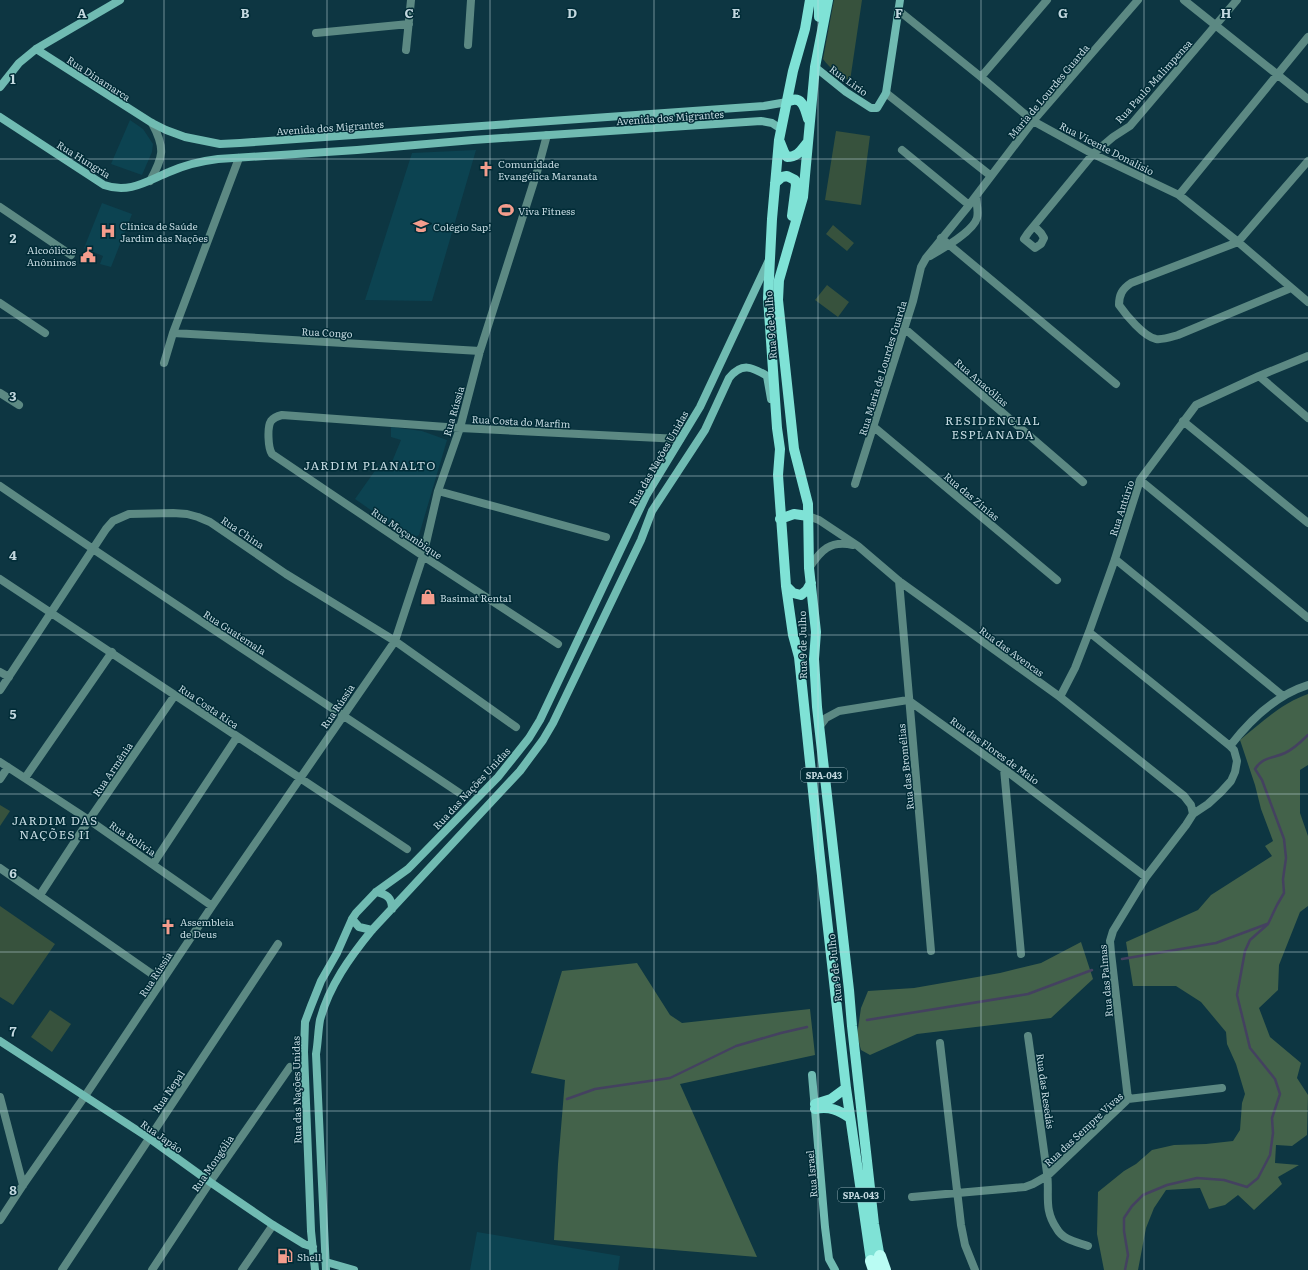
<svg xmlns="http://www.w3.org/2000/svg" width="1308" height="1270" viewBox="0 0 1308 1270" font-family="Literata,serif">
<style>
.built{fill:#0c4351}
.green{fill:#37523d}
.forest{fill:#43624a}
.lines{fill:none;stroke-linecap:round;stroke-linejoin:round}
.stream{stroke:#444160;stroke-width:2.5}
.street{stroke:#5c8983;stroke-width:8}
.secondary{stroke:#70bbb2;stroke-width:8}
.primary{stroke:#7fe2d6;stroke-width:10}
.highway{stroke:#b9fcf3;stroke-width:12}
.grid{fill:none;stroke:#c3d8df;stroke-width:1;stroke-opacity:0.55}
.labels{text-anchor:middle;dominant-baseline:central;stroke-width:3;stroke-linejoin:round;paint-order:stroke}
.shield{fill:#012c37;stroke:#89a4ad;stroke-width:1}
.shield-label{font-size:9px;font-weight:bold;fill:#c3d8df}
.street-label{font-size:10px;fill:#c3d8df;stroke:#012c37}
.poi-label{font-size:10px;fill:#c3d8df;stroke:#012c37;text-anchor:start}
.quarter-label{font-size:12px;letter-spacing:1px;fill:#c3d8df;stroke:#012c37}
.grid-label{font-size:13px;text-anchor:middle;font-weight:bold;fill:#c3d8df;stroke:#012c37;stroke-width:3;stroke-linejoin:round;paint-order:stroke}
</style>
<rect width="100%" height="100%" fill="#0d3642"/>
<path class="built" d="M 130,120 L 143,129 L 153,144 L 152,152 L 142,175 L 111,164 Z
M 476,150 L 432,301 L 365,300 L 412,153 Z
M 102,203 L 132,214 L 111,267 L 100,264 L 103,256 L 84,248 Z
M 391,427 L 422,431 L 447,440 L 419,535 L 414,538 L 408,536 L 355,499 L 379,465 L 389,469 L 401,440 L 391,437 Z
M 477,1232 L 620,1256 L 618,1270 L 470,1270 Z"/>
<path class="green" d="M 834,0 L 862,0 L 850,81 C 840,75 830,69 823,59 Z
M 836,131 L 870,136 L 861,205 L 825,200 Z
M 833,225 L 854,243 L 847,251 L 826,234 Z
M 827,285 L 849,302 L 838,317 L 815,300 Z
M 0,805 L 10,811 L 0,826 Z
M 0,906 L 55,944 L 13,1005 L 0,997 Z
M 50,1010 L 71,1024 L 52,1052 L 31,1037 Z"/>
<path class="forest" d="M 1308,694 L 1308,765 L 1300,770 L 1300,813 L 1308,836 L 1308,906 L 1300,912 L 1279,965 L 1278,990 L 1259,1008 L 1270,1037 L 1301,1063 L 1297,1078 L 1308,1095 L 1307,1135 L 1292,1146 L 1276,1145 L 1275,1163 L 1299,1165 L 1278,1177 L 1282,1184 L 1254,1210 L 1238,1195 L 1225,1205 L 1209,1209 L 1200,1188 L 1166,1190 L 1154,1208 L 1146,1228 L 1138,1270 L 1104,1270 L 1097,1234 L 1098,1192 L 1124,1171 L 1136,1164 L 1152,1150 L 1174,1145 L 1206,1144 L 1233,1141 L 1240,1130 L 1242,1103 L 1245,1094 L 1236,1064 L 1227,1044 L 1226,1032 L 1201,1002 L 1176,986 L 1133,986 L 1126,942 L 1198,910 L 1211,895 L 1272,856 L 1265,846 L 1273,841 L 1261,809 L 1255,785 L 1240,740 C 1262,722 1282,703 1308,694 Z
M 1081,942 L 1093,979 L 1051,1018 L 917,1034 L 870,1055 L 861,1050 L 857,1035 L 861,1008 L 868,991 L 914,988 L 1000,973 L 1041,963 Z
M 637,963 L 670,1015 L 682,1023 L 810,1009 L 815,1055 L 680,1084 L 757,1257 L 554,1240 L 558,1164 L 565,1080 L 531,1073 L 562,971 Z"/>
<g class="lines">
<path class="stream" d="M 1122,959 L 1216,943 L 1267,924
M 867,1020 L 1028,994 L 1092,970
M 567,1099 L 595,1089 L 670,1078 L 736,1046 L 781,1033 L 807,1027
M 1125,1270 L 1128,1255 L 1124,1231 L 1124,1218 L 1132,1206 L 1143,1195 L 1167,1185 L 1197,1178 L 1224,1180 L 1247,1187 L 1258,1178 L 1270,1155 L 1273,1133 L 1272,1118 L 1280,1094 L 1275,1079 L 1250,1048 L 1237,995 L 1245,951 L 1250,940 L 1268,924 L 1277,905 L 1284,893 L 1283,879 L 1286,858 L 1284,839 L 1262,780 L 1255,769 C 1262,757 1274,758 1285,753 C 1294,749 1301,742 1308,735"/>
<path class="street" d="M 1184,0 L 1308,99
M 898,10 L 981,77 L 1033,121 L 1093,154 L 1179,195 L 1238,242 L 1308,302
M 316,33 L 409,24
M 468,45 L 471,0
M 406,50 L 411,0
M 981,77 L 1047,0
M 886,93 L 991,176
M 902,150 L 969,205
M 150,181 C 163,157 166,149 152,123
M 1179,195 L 1308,37
M 0,207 L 71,255
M 1034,226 L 1041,233 L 1044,238 L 1041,244 L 1035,248 L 1024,239 L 1028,233 L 1093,154 L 1113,137 L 1130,126 L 1237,0
M 941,238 L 1116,384
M 930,256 C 942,249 973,232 977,218 C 979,211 976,203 976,196
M 1291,288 L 1178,335 C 1171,337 1163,340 1156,339 C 1144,337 1126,315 1119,305 C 1119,295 1122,289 1131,283 L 1238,242 L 1308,161
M 0,303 L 45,333
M 904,328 L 1083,482
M 173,333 L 480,351
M 164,363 L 173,333 L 239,158
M 1259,376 L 1308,418
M 0,393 L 19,405
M 1183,421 L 1308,523
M 874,427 L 1057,580
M 1140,480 L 1308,618
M 855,484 L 913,301 L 921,267 L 926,258 L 966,209 L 1033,121 L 1138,0
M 0,486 C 152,590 307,691 461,794
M 438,491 L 606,537
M 808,516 L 819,520 L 858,546 L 899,581 L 1060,697 L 1184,796 L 1191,805 L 1193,814
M 1115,559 L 1283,696
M 809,568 C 821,550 830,540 853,545
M 0,579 L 407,849
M 899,581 C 909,704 921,828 931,951
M 1089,632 L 1230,746
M 558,644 L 423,556 L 272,454 C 268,448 267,427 271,421 C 274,417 278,416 282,415 L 460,428 L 680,439
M 0,672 L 9,677
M 0,690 L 106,529 L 113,521 L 129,514 L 173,513 L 187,514 L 198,517 L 210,522 L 286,574 L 395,641 L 516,727
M 1060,697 L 1075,668 L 1089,632 L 1115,559 L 1140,480 L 1196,405 L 1259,376 L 1308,356
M 819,727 L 826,718 L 839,711 L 908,700 L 1004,769 L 1146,877
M 0,762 L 89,820 L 212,906
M 1004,769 L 1021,954
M 25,778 L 112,652
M 0,779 L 8,767
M 153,864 L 237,737
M 0,868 L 162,981
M 40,895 L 89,820 L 175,695
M 1028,1036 C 1034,1082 1041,1127 1047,1173 C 1050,1194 1043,1209 1057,1229 C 1063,1240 1077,1242 1088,1246
M 940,1043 L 961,1225 L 965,1245 L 975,1270
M 0,1097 L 23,1185
M 1128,1099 L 1111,953 L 1110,941 L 1113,931 L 1146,877 L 1186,825 L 1193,814 L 1208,804 L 1221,792 L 1231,781 L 1235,772 L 1237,761 L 1234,750 L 1230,746 C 1250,720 1276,695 1308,685
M 912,1197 L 1025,1187 L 1033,1184 L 1047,1176 L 1128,1099 L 1222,1088
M 0,1220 L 23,1185 L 85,1096 L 212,906 L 395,641 L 423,556 L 438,491 L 460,428 L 480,351 L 537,172 L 547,135
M 62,1270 L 278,944
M 152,1270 L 210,1182 L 290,1067
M 242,1270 L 273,1225"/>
<path class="secondary" d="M 36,49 L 152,123 L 166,130 L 185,137 L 220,144 L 240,143 L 764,106 L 787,102
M 815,67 L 846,92 L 871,108 L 877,108 L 886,93 L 900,0
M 0,87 L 19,63 L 36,49 L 120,0
M 0,117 L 104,185 C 129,194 147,181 169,172 C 185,165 201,161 218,159 L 357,150 L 473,140 L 761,121 L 772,123 L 781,129
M 376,892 C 387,894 392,898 392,909
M 352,919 L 359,927 L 372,930
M 0,1041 L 149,1138 L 210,1182 L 273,1225 L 304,1244 L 313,1247
M 812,1075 L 825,1227 L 829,1259 L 835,1270
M 323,1259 L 326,1262 L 354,1270
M 315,1270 L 311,1231 L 304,1052 L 305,1022 L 311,1006 L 321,981 L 337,953 L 352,919 L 356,913 L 376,892 L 408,869 L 498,777 L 529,738 L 540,720 L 646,496 L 700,407 L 769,260
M 326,1270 L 316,1054 C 318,1043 318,1031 320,1020 C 329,986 350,957 372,930 L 520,771 L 543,740 L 553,723 L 641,540 L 652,511 L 705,430 L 729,378 C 742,362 752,367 767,376 L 771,399"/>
<path class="primary" d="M 810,0 L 805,29 L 793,71 L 779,140 L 772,219 L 768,298 L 777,428 L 780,449 L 778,475 L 786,586 L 793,635 L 799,657 L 820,858 L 846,1088 L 871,1261 L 874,1266
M 828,0 L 815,67 L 803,197 L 779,280 L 778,300 L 794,449 L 808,504 L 809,568 L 816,632 L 814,659 L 817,707 L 849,990 L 852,1026 L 874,1224 L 881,1264
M 819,17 L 819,0
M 787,102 C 802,94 805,108 808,119
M 780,142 L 784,152 L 787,157 C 798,157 801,150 807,143
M 775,183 L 782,177 L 787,176 L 795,180 L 796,185 L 792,216
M 780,519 L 794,514 L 808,516
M 786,586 L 793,593 L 801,595 L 807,590 L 811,583
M 815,1104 L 831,1099 L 846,1088
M 815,1109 C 829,1106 839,1110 850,1118"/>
<path class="highway" d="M 880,1256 L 885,1270
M 871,1261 L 874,1270"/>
</g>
<path class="grid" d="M 164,0 L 164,1270M 327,0 L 327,1270M 490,0 L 490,1270M 654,0 L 654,1270M 818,0 L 818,1270M 981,0 L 981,1270M 1144,0 L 1144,1270M 0,159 L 1308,159M 0,318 L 1308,318M 0,476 L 1308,476M 0,635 L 1308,635M 0,794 L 1308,794M 0,952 L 1308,952M 0,1111 L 1308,1111"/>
<defs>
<symbol id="church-bare" viewBox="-9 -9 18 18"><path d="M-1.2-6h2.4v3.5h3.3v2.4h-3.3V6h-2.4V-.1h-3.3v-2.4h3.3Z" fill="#f49d8d" stroke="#012c37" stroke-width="2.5" paint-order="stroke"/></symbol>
<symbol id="stadium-bare" viewBox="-9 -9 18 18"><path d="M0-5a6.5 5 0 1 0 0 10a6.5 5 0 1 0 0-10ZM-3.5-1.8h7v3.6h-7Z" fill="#f49d8d" stroke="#012c37" stroke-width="2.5" paint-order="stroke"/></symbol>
<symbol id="school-bare" viewBox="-9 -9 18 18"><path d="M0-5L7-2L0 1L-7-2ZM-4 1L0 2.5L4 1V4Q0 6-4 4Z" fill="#f49d8d" stroke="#012c37" stroke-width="2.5" paint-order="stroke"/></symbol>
<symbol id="hospital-bare" viewBox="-9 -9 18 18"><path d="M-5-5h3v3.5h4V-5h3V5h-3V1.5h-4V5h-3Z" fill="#f49d8d" stroke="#012c37" stroke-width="2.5" paint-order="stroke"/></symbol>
<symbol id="civic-bare" viewBox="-9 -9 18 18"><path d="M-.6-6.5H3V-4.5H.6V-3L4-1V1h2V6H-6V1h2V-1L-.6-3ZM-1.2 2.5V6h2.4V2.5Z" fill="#f49d8d" stroke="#012c37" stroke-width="2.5" paint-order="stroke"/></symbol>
<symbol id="shop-bare" viewBox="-9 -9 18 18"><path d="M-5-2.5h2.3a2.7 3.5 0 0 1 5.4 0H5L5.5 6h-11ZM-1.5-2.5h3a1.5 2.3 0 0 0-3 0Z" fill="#f49d8d" stroke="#012c37" stroke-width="2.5" paint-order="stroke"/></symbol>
<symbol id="fuel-bare" viewBox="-9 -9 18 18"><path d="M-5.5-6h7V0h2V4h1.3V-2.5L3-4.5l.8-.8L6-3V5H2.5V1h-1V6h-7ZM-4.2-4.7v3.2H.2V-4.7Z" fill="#f49d8d" stroke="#012c37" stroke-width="2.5" paint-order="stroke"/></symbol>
</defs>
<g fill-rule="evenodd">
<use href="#church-bare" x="475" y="158" width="22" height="22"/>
<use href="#stadium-bare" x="495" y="199" width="22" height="22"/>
<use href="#school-bare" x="410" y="215" width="22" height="22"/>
<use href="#hospital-bare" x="97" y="220" width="22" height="22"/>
<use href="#civic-bare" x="77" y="244" width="22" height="22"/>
<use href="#shop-bare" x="417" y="586" width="22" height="22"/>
<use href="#church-bare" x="157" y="916" width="22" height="22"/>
<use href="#fuel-bare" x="274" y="1245" width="22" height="22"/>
</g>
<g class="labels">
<g class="shield">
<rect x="801" y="768" width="46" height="14" rx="3"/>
<rect x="838" y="1188" width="46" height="14" rx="3"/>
</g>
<g class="shield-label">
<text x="824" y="775">SPA-043</text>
<text x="861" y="1195">SPA-043</text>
</g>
<g class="street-label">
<text transform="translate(99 78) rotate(33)">Rua Dinamarca</text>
<text transform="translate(849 80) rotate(36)">Rua Lirio</text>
<text transform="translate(1153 81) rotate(-48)">Rua Paulo Malimpensa</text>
<text transform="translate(1048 91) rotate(-50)">Maria de Lourdes Guarda</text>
<text transform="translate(670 117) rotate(-4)">Avenida dos Migrantes</text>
<text transform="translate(330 127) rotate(-4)">Avenida dos Migrantes</text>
<text transform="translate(1107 148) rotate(27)">Rua Vicente Donalisio</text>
<text transform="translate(84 159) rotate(32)">Rua Hungria</text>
<text transform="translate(770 325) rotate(-94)">Rua 9 de Julho</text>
<text transform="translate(327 332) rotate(3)">Rua Congo</text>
<text transform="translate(882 368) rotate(-73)">Rua Maria de Lourdes Guarda</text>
<text transform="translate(982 382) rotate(41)">Rua Anacólias</text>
<text transform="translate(453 411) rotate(-74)">Rua Rússia</text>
<text transform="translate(521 421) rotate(3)">Rua Costa do Marfim</text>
<text transform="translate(658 458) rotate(-60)">Rua das Nações Unidas</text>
<text transform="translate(972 496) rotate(40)">Rua das Zínias</text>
<text transform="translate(1121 508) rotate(-72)">Rua Antúrio</text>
<text transform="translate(243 532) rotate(34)">Rua China</text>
<text transform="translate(407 533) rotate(34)">Rua Moçambique</text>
<text transform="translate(235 632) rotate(33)">Rua Guatemala</text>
<text transform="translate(802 645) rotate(-91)">Rua 9 de Julho</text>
<text transform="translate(1012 651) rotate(36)">Rua das Avencas</text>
<text transform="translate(209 706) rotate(34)">Rua Costa Rica</text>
<text transform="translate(337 706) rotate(-56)">Rua Rússia</text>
<text transform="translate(995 750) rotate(36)">Rua das Flores de Maio</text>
<text transform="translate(905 767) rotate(-96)">Rua das Bromélias</text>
<text transform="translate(112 769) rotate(-56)">Rua Armênia</text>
<text transform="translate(471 788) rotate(-47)">Rua das Nações Unidas</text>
<text transform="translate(133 838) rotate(34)">Rua Bolívia</text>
<text transform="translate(834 968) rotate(-96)">Rua 9 de Julho</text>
<text transform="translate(155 974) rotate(-57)">Rua Rússia</text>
<text transform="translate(1105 981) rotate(-95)">Rua das Palmas</text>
<text transform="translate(296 1090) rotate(-91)">Rua das Nações Unidas</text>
<text transform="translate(168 1091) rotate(-56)">Rua Nepal</text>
<text transform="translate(1046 1091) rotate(82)">Rua das Resedás</text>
<text transform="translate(1083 1129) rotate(-43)">Rua das Sempre Vivas</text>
<text transform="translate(162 1136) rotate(35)">Rua Japão</text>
<text transform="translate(212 1163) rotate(-56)">Rua Mongólia</text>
<text transform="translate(811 1174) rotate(-95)">Rua Israel</text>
</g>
<g class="poi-label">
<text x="498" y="163">Comunidade<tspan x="498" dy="12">Evangélica Maranata</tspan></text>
<text x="518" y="210">Viva Fitness</text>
<text x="120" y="225">Clínica de Saúde<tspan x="120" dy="12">Jardim das Nações</tspan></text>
<text x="433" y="226">Colégio Sap!</text>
<text x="76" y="249" text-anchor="end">Alcoólicos<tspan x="76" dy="12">Anônimos</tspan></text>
<text x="440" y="597">Basimat Rental</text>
<text x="180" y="921">Assembleia<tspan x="180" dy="12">de Deus</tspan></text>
<text x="297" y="1256">Shell</text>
</g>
<g class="quarter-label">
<text x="993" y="420">RESIDENCIAL<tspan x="993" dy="14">ESPLANADA</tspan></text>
<text x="370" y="465">JARDIM PLANALTO</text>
<text x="55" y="820">JARDIM DAS<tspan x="55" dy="14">NAÇÕES II</tspan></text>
</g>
</g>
<g class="grid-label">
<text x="82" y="18">A</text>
<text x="245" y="18">B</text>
<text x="409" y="18">C</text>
<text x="572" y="18">D</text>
<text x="736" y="18">E</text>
<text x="899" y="18">F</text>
<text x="1063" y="18">G</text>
<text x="1226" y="18">H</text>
<text x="13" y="84">1</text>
<text x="13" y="243">2</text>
<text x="13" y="401">3</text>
<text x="13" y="560">4</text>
<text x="13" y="719">5</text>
<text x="13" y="878">6</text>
<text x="13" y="1036">7</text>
<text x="13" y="1195">8</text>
</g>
</svg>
